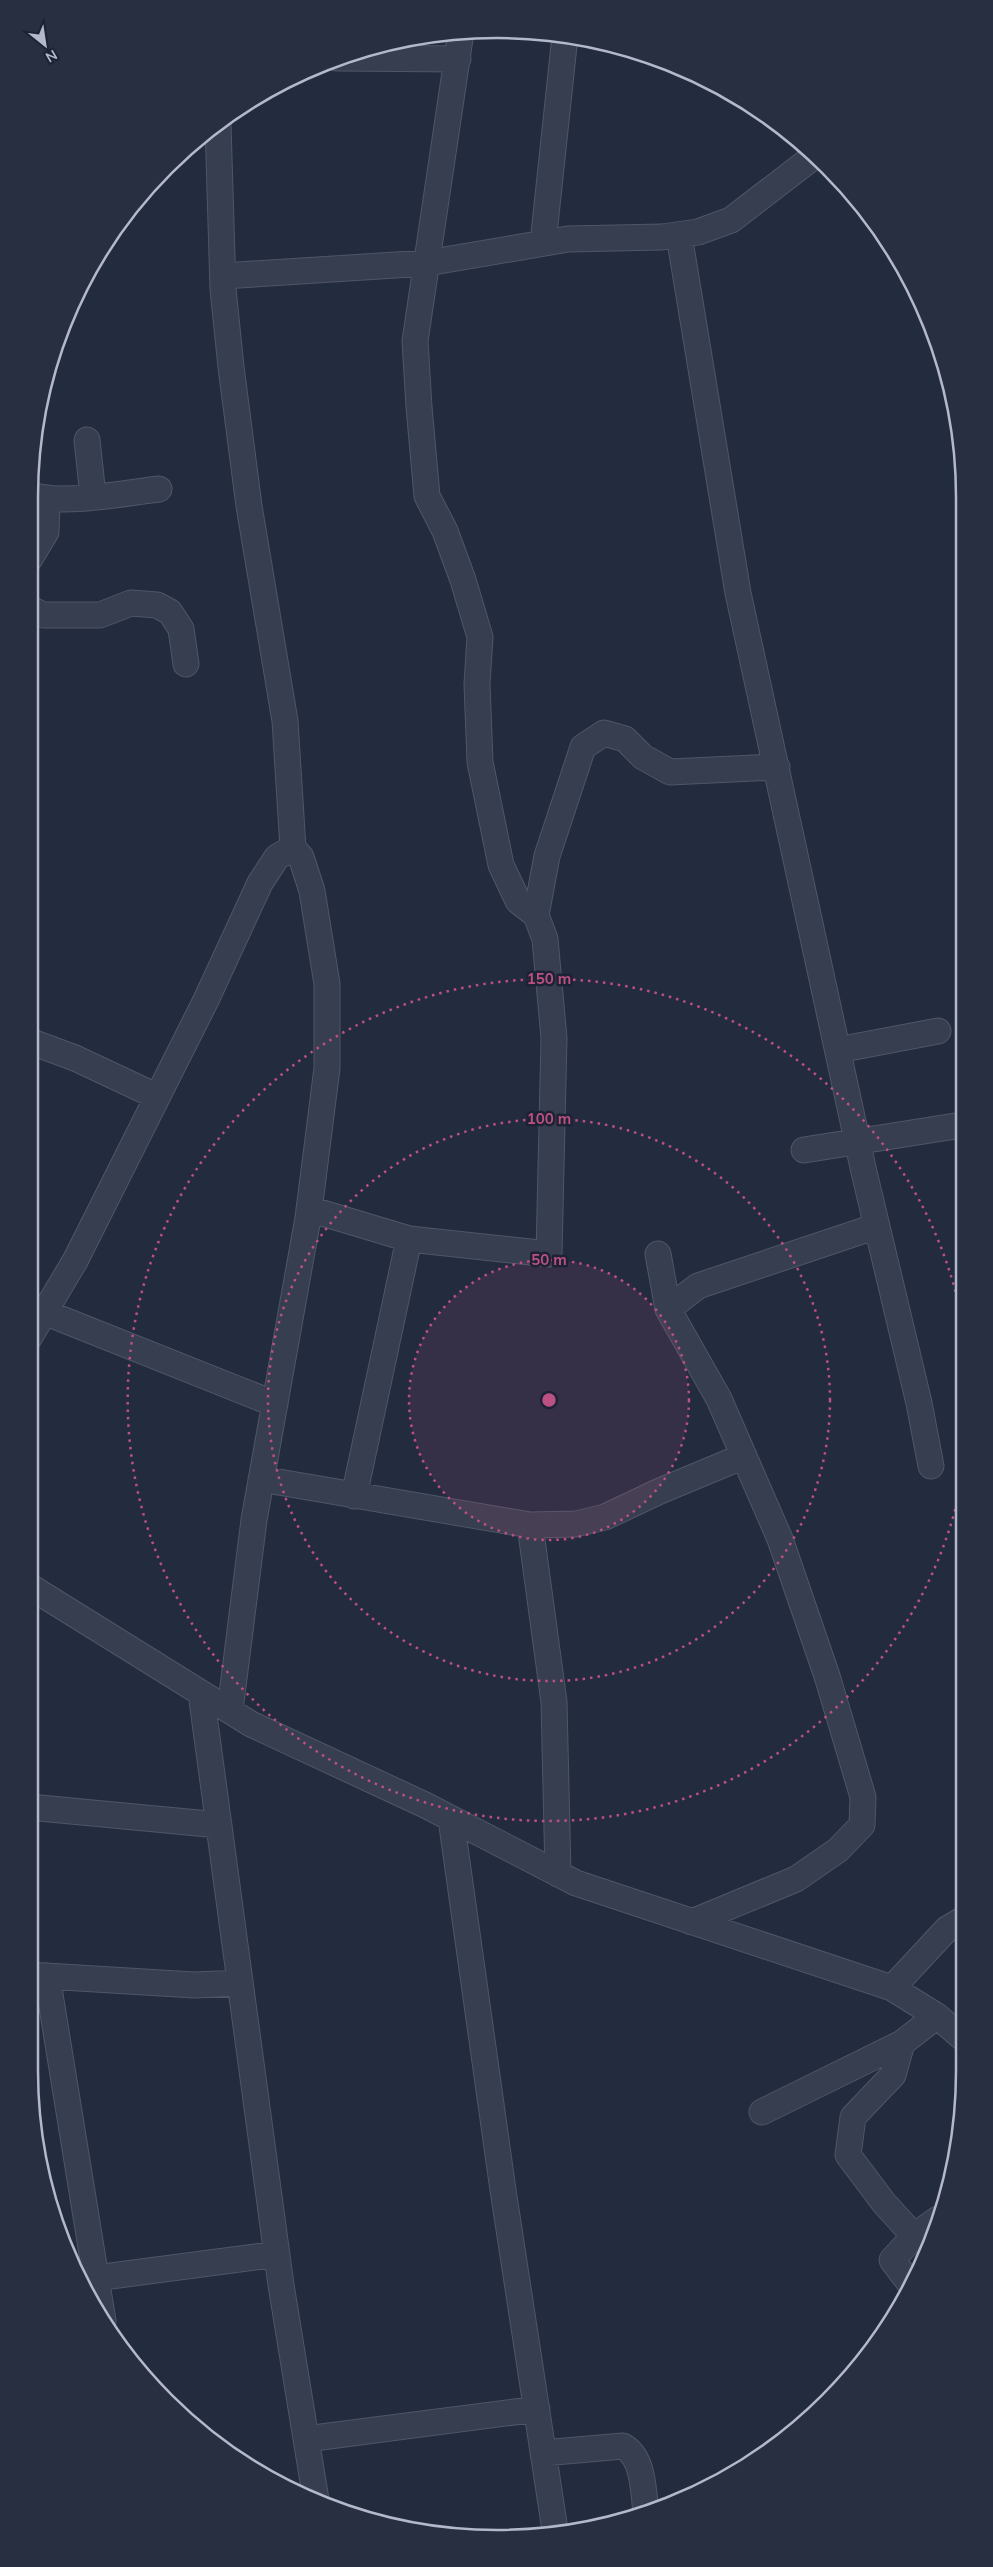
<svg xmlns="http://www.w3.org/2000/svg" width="993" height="2567" viewBox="0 0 993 2567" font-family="Mulish,sans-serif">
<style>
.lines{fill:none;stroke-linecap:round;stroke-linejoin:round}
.minor-casing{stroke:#4f5667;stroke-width:27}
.minor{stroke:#373e4f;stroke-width:25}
.ring{fill:none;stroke:#bd5082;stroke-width:2.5;stroke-dasharray:2.5 5}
.rim{fill:none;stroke:#b3b9ca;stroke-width:2.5}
.centre{fill:#bd5082;stroke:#1c2334;stroke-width:2.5}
.ring-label{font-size:15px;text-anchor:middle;font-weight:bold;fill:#bd5082;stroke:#1c2334;stroke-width:5;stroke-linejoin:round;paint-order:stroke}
</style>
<rect width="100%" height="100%" fill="#232b3f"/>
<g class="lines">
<defs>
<path id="minor" d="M 337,58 L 458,59
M 218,124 L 223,289 L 231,367 L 249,506 L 285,721 L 293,848 L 301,857 L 312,891 L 327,984 L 327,1068 L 308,1218 L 254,1520 L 230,1710
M 679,235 L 738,593 L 864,1172 L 919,1403 L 931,1466
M 543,243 L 565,36
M 223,276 L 427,263 L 568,239 L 662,237 L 698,232 L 731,220 L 813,157
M 87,440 L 93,496
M 29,494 C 59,506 125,493 159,489
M 29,560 L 46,532 L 47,498
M 29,608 L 43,615 L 100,615 L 131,603 L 157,605 L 170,612 L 181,629 L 186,664
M 536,915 L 547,856 L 583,747 L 604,733 L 625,739 L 643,757 L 670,772 L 777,767
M 29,1041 L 75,1058 L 156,1096
M 838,1050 L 938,1031
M 804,1150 L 962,1125
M 309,1209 L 409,1239 L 549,1254 L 554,1038 L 545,939 L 536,915 L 518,901 L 501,865 L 480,762 L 477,684 L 480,637 L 463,580 L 445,531 L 427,496 L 419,407 L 415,341 L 461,32
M 658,1254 L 668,1309 L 719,1399 L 780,1539 L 827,1676 L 863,1797 L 862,1825 L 838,1850 L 796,1879 L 692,1922
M 29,1306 L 275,1404
M 668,1309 L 698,1286 L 877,1226
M 29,1338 L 75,1261 L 206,1000 L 260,883 L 277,857 L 293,848
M 261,1479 L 530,1525 L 576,1524 L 605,1517 L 660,1491 L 744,1456
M 354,1496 L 409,1239
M 530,1525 L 554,1702 L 558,1874
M 29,1586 L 251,1724 L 425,1805 L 576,1883 L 892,1988 L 937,2016 L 964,2039
M 201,1693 L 281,2285 L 316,2500
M 29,1807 L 219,1825
M 451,1819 L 503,2190 L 555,2530
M 29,1975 L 194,1985 L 240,1983
M 47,1976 L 103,2321
M 892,1988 L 947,1929 L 964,1919
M 902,2043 L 893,2075 L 853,2117 L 848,2155 L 884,2203 L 914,2236 L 892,2260 L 911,2285
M 762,2112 L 902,2043 L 937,2016
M 914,2236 L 938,2219
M 81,2280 L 277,2254
M 306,2439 L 537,2409
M 543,2453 L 623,2446 C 644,2458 643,2490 646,2512"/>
</defs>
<use href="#minor" class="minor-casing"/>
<use href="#minor" class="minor"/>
</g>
<circle cx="549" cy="1400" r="140" fill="#bd5082" fill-opacity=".12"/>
<g class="ring">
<circle cx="549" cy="1400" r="140"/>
<circle cx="549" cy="1400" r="281"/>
<path d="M962 1480A421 421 0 1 1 962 1320"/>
</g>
<path d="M0 0H993V2567H0ZM497 38H497A459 459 0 0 1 956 497V2071A459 459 0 0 1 497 2530H497A459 459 0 0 1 38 2071V497A459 459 0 0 1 497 38Z" fill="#282f40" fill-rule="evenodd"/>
<path class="rim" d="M497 38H497A459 459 0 0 1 956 497V2071A459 459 0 0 1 497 2530H497A459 459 0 0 1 38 2071V497A459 459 0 0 1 497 38Z"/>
<circle cx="549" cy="1400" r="8" class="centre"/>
<g class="ring-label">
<text x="549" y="984">150 m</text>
<text x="549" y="1124">100 m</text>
<text x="549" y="1265">50 m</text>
</g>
<g transform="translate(45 45) rotate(150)" stroke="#1c2334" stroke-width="4" paint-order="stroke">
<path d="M0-4L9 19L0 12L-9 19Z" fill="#b3b9ca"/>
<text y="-8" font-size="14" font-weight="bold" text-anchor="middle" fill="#b3b9ca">N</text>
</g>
</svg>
